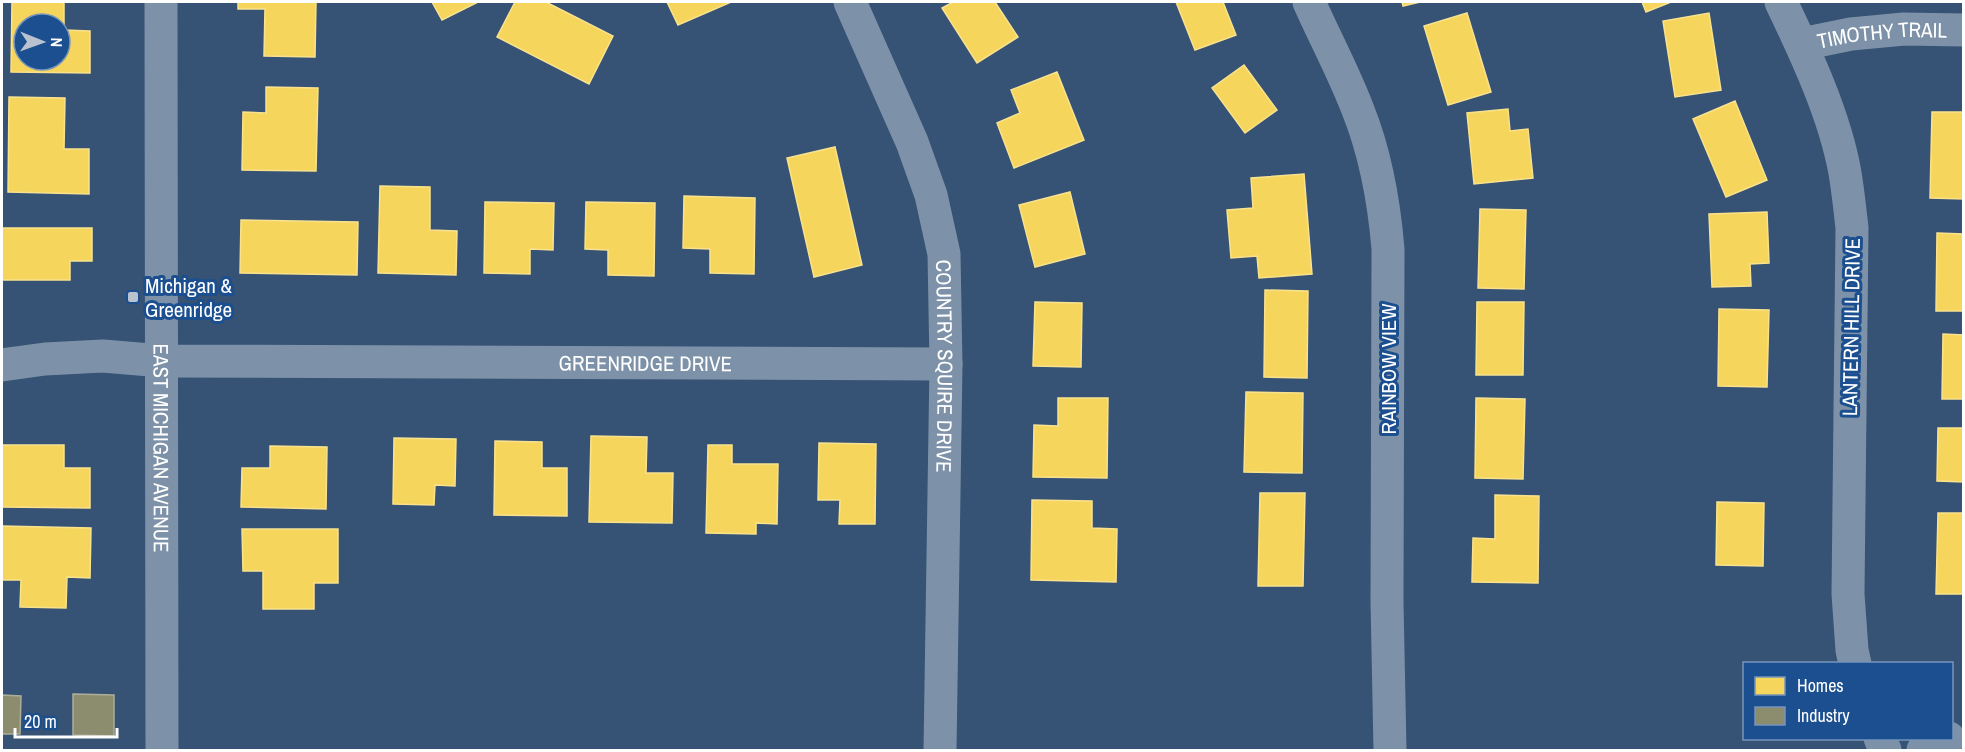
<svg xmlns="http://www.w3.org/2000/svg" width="1965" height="752" viewBox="0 0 1965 752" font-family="'Archivo Narrow',sans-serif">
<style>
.homes{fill:#f6d55c;stroke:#f9e28d;stroke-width:1.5;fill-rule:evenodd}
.industry{fill:#8c8c6e;stroke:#aeae9a;stroke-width:1.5}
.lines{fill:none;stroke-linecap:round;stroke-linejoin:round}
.minor{stroke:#7d92a8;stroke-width:33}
.poi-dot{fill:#b9c2ce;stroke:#1b4f8f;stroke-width:2}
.labels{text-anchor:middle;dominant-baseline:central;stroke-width:6;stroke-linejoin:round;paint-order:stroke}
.street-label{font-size:21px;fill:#fff;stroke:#1b4f8f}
.poi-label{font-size:21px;fill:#fff;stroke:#1b4f8f;text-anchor:start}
</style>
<rect width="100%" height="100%" fill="#365274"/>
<path class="homes" d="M 12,2 L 64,2 L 64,30 L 90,31 L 90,73 L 11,72 ZM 24,24 L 60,24 L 60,60 L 24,60 Z
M 238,2 L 316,2 L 315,57 L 264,56 L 265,9 L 238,9 Z
M 432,2 L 478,2 L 442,20 Z
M 515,2 L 546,2 L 613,36 L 589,84 L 497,37 Z
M 667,2 L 731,2 L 678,25 Z
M 953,2 L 995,2 L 1018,37 L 977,63 L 942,8 Z
M 1176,2 L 1223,2 L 1236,35 L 1195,50 Z
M 1402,2 L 1420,2 L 1403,6 Z
M 1642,2 L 1671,2 L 1646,12 Z
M 1467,13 L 1491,92 L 1448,105 L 1424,26 Z
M 1709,13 L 1721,90 L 1675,97 L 1663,21 Z
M 1244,65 L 1277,110 L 1245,133 L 1212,88 Z
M 1057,72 L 1084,140 L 1014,168 L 997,123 L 1020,113 L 1011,90 Z
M 266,87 L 318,88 L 316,171 L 242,170 L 243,112 L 266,113 Z
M 9,97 L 65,98 L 64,149 L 89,149 L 89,194 L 8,192 Z
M 1735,101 L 1767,180 L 1726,197 L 1693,119 Z
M 1508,109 L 1510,131 L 1528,129 L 1533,178 L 1474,184 L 1467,113 Z
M 1932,112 L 1964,112 L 1964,199 L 1930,198 Z
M 835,147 L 862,265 L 814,277 L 787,158 Z
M 1304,174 L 1312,274 L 1259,278 L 1257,256 L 1231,258 L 1227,210 L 1253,208 L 1251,178 Z
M 380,186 L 430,187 L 430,230 L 457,231 L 456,275 L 378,273 Z
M 1070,192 L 1085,254 L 1035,267 L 1019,205 Z
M 684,196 L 755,198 L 754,274 L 710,273 L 710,249 L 683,248 Z
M 485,202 L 554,203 L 553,250 L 530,249 L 530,274 L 484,273 Z
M 586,202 L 655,203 L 654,276 L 608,275 L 608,250 L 585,249 Z
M 1480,209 L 1526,210 L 1524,289 L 1478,288 Z
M 1767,212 L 1769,263 L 1750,264 L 1751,286 L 1712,287 L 1709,214 Z
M 241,220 L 358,222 L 357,275 L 240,273 Z
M 2,228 L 92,228 L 92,261 L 70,261 L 70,280 L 2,280 Z
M 1937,233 L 1964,234 L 1964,311 L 1936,311 Z
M 1265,290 L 1308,291 L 1307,378 L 1264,377 Z
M 1035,302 L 1082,303 L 1081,367 L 1033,366 Z
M 1477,302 L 1524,302 L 1523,375 L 1476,375 Z
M 1719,309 L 1769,310 L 1767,387 L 1718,386 Z
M 1943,334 L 1964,335 L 1964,399 L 1942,399 Z
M 1246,392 L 1303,393 L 1302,473 L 1244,472 Z
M 1058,398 L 1108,398 L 1107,478 L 1033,477 L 1034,425 L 1058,426 Z
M 1476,398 L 1525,399 L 1523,479 L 1475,478 Z
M 1938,428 L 1964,428 L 1964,482 L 1937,481 Z
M 591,436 L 647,437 L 646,473 L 673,473 L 672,523 L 589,522 Z
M 394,438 L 456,439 L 455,486 L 435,485 L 434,505 L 393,504 Z
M 495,441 L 542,442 L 542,468 L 567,468 L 567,516 L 494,515 Z
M 819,443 L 876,444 L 875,524 L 839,524 L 840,500 L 818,500 Z
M 2,445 L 64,445 L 64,468 L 90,468 L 90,508 L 2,507 Z
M 708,445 L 732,445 L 732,464 L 778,464 L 777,524 L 756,523 L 756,534 L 706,533 Z
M 270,446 L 327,447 L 326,509 L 241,507 L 242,468 L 270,468 Z
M 1260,493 L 1305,493 L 1303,586 L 1258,586 Z
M 1495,495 L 1539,496 L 1538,583 L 1472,582 L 1473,538 L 1495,539 Z
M 1032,500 L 1092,501 L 1092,528 L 1117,529 L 1116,582 L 1031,580 Z
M 1717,502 L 1764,503 L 1763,566 L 1716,565 Z
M 1938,513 L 1964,513 L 1964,594 L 1936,594 Z
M 2,526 L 91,528 L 90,578 L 67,577 L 66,608 L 20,607 L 21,580 L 2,580 Z
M 242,529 L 338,529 L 338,583 L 314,583 L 314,609 L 263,609 L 263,571 L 243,571 Z"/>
<path class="industry" d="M 73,694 L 114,695 L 114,736 L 73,735 Z
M 2,695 L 21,696 L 20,734 L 2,734 Z"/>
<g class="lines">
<g class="minor">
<path id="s1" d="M 161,2 L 162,750"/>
<path id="s2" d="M 850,2 L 912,142 L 931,195 L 944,254 L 946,364 L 940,750"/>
<path d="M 1309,2 C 1325,38 1344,73 1358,110 C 1376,155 1384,201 1388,249 L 1387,602 L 1390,750"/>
<path d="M 1781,2 C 1806,54 1835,116 1845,173 C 1848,191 1850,210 1852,228 L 1848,594 L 1852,650 L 1855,664"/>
<path id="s3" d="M 1802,44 L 1851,34 L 1904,29 L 1964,30"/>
<path id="s4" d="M 2,365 L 45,359 L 103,356 L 162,361 L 946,364"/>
<path d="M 1880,738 L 1885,750"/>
<path d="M 1923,750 L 1949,738"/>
</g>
</g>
<rect class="poi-dot" x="127" y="291" width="12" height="12" rx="3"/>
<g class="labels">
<g class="street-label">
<text stroke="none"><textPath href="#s3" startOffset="81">TIMOTHY TRAIL</textPath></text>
<text transform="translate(1851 327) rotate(-89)">LANTERN HILL DRIVE</text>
<text stroke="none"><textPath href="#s4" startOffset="644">GREENRIDGE DRIVE</textPath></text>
<text stroke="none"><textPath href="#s2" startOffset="382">COUNTRY SQUIRE DRIVE</textPath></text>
<text transform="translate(1388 369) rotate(-90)">RAINBOW VIEW</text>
<text stroke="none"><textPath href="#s1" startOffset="446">EAST MICHIGAN AVENUE</textPath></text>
</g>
<g class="poi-label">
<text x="145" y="285">Michigan &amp;<tspan x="145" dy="24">Greenridge</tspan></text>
</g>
</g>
<rect width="1965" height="752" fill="none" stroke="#ffffff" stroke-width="6"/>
<rect x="1743" y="662" width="210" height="78" fill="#1b4f8f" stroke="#7695bc" stroke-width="1.5"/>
<rect x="1755" y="677" width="30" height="18" fill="#f6d55c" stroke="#7695bc" stroke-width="1.5"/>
<text x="1797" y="692" font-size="18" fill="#ffffff">Homes</text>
<rect x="1755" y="707" width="30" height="18" fill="#8c8c6e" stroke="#7695bc" stroke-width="1.5"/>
<text x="1797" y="722" font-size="18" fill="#ffffff">Industry</text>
<g transform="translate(42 42) rotate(91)"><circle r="28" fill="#1b4f8f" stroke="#7695bc" stroke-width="1.5"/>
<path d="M0-4.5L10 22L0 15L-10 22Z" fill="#b9c2ce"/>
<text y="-9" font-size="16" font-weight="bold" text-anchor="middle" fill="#ffffff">N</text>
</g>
<path d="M15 728v9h102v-9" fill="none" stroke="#ffffff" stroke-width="3"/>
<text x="24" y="728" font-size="18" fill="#ffffff" stroke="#1b4f8f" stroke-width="4.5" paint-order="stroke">20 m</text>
</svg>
